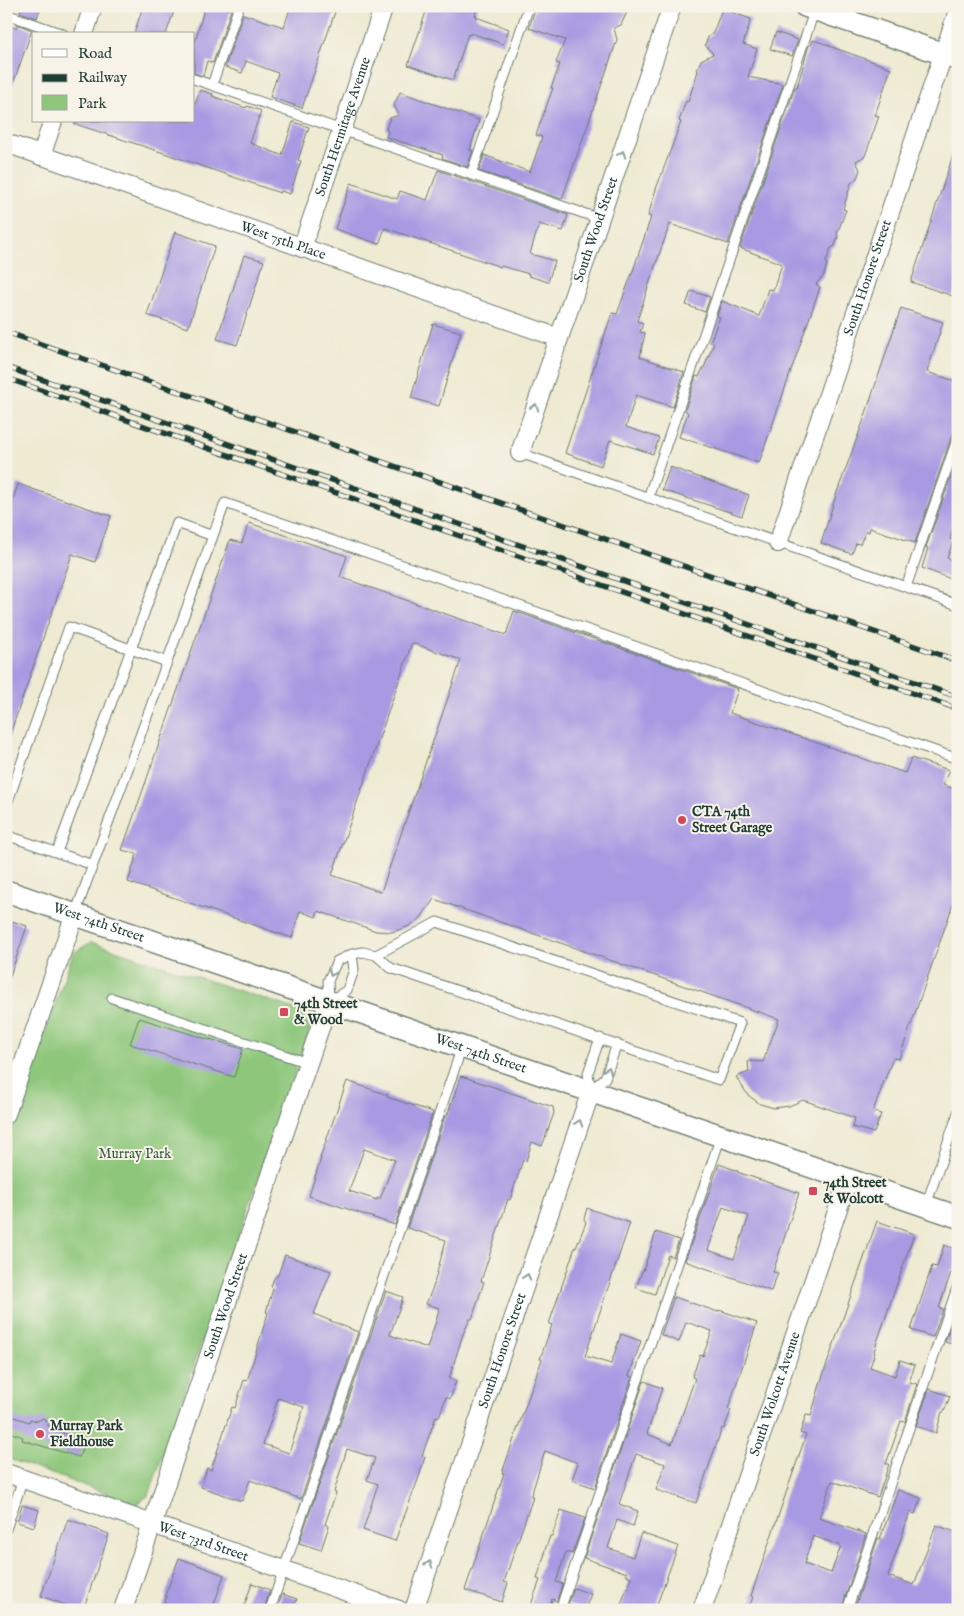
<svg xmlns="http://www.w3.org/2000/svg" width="964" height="1616" viewBox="0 0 964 1616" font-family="'IM FELL English',serif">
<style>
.green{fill:#8ec77b;stroke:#568258}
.building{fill:#a89ae2;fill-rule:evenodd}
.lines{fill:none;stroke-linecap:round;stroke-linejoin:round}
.service-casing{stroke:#687a6b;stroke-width:11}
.minor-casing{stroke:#687a6b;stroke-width:20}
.tertiary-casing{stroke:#687a6b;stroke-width:24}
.service{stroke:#fff;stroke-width:9}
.minor{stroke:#fff;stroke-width:18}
.tertiary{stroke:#fff;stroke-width:21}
.rail-casing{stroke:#1f3d34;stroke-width:5.5}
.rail{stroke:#f7f3e8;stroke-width:4;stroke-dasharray:11;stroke-linecap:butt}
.oneway{stroke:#8f9e9a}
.poi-dot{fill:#d1495b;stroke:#f7f3e8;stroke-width:2}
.labels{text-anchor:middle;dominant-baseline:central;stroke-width:4;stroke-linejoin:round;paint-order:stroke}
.street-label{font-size:14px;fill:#1f3d34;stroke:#f7f3e8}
.poi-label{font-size:14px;font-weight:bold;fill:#1f3d34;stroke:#f7f3e8;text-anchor:start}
.park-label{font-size:14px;fill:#355942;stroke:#f7f3e8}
</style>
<rect width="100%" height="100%" fill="#f7f3e8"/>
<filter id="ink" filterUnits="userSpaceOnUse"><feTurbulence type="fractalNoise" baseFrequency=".02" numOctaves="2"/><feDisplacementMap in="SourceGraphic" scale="10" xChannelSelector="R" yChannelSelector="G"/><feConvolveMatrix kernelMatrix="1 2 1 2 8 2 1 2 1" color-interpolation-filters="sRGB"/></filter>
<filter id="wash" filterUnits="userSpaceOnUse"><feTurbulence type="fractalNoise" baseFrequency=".0096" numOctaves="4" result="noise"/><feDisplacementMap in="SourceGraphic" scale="20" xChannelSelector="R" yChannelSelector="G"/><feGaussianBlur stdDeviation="1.12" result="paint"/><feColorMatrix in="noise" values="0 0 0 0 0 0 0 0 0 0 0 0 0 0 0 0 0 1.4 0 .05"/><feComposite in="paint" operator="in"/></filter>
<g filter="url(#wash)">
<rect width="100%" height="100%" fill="#efead2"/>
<path class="green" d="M 91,942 L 301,1011 L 310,1028 L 149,1495 L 137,1504 L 6,1458 L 6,1145 L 73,953 Z"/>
<g id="blocks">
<path class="building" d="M 22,6 L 41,6 L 37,18 L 20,12 Z
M 143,6 L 176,6 L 166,34 L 134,34 Z
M 205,6 L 220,6 L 231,10 L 213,63 L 207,61 L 203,76 L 194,73 L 194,45 Z
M 291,6 L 337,6 L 302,108 L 270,97 L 278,73 L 246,61 L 242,73 L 225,67 L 243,14 L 284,27 Z
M 428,6 L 478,6 L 475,15 L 477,16 L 476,17 L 509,29 L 503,44 L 471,33 L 470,35 L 468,34 L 453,80 L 408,65 Z
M 536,6 L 611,6 L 627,12 L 621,25 L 614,28 L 617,40 L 562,199 L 479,171 L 484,155 L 530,172 L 542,137 L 536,135 L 553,88 L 551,88 L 560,64 L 556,63 L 565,40 L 529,28 Z
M 722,9 L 751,19 L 743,44 L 757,49 L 748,77 L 783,84 L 728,244 L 670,224 L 654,269 L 637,321 L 643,323 L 640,332 L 645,333 L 640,357 L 684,372 L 673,407 L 636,395 L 626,427 L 659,438 L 653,454 L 610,440 L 601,466 L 565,453 L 612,313 L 617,314 L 634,268 L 651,217 L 648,216 L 656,189 L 681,122 L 679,121 L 686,101 L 688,102 L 698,71 L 697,70 L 701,60 L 713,54 L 705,45 L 708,37 L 713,33 Z
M 17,24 L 32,30 L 8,98 L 6,98 L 6,25 L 16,28 Z
M 776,32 L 798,40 L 792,56 L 770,49 Z
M 813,40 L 829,45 L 829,46 L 891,68 L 875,115 L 879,116 L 865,156 L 856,161 L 860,170 L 857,178 L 851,183 L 843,209 L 846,210 L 837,234 L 838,236 L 835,246 L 831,248 L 826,261 L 827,264 L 824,275 L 816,284 L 820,287 L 817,296 L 759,463 L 679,437 L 688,413 L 685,410 L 696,376 L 699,377 L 702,370 L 703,370 L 714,343 L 710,342 L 720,317 L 717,316 L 722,301 L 759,316 L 768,289 L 773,290 L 782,264 L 740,248 L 795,87 L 797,87 L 809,45 L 811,45 Z
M 200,90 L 213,94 L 212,96 L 246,108 L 247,106 L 261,111 L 250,143 L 281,155 L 282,155 L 293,122 L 309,127 L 298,160 L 301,161 L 290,194 L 281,191 L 280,193 L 161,152 L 75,124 L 75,121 L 194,121 L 194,107 Z
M 400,92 L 479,120 L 470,150 L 473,151 L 467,167 L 442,158 L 443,155 L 386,137 L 388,132 L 386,128 L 390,118 L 399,115 L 394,105 Z
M 955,149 L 958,150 L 958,283 L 953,296 L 911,282 Z
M 438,170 L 568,215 L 563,231 L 539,224 L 530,254 L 555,261 L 548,282 L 529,276 L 529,274 L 501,266 L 501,267 L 385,228 L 379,244 L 335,229 L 351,183 L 397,199 L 400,191 L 427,200 Z
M 175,232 L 215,246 L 188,328 L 147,315 Z
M 244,255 L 264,261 L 237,345 L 217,339 Z
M 691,291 L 710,297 L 705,312 L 686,305 Z
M 901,308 L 943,322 L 927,372 L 958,382 L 958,431 L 952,435 L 915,543 L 870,528 L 869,532 L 866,531 L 860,544 L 856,543 L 852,554 L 821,543 L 836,495 L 863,422 Z
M 433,324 L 461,332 L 439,406 L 411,398 Z
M 958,457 L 958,516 L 950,539 L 954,540 L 947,558 L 957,561 L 951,579 L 922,568 L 928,548 L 926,547 Z
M 670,467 L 749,495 L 742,516 L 662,490 Z
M 18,484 L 111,516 L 95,562 L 72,554 L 9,737 L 6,737 L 6,501 L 12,503 Z
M 249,523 L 347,556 L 340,577 L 506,635 L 514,611 L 738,689 L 730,713 L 905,773 L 911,758 L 949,770 L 943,785 L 958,790 L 958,890 L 899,1059 L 893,1058 L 873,1111 L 881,1114 L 874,1133 L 852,1127 L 855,1118 L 803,1100 L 789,1106 L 774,1108 L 760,1104 L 748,1095 L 736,1077 L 749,1072 L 748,1061 L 763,1062 L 779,1019 L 434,899 L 420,919 L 407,927 L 392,932 L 376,931 L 318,911 L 316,917 L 300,911 L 292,938 L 128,882 L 137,854 L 122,850 L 230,540 L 242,543 ZM 412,643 L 461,660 L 381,892 L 332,875 Z
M 6,919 L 27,926 L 9,979 L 6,978 Z
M 139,1018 L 210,1040 L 210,1039 L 243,1049 L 234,1077 L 130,1044 Z
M 461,1076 L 553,1107 L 554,1113 L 542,1146 L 532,1142 L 526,1161 L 523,1160 L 510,1200 L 508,1199 L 481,1281 L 484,1282 L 472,1319 L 470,1319 L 463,1334 L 449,1379 L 456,1381 L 450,1399 L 446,1397 L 439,1417 L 436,1416 L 422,1456 L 425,1457 L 419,1477 L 395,1541 L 363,1530 L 378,1484 L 367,1480 L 375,1458 L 347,1449 L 334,1492 L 336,1493 L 325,1524 L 329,1526 L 321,1550 L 299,1543 L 386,1291 L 403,1297 L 390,1335 L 427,1348 L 436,1321 L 439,1308 L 426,1304 L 433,1287 L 446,1240 L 407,1228 L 445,1116 L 447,1116 Z
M 347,1081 L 388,1095 L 387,1097 L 433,1112 L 395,1225 L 309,1196 L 321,1158 L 320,1158 ZM 364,1149 L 395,1160 L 380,1199 L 377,1198 L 377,1200 L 349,1191 Z
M 719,1164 L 738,1171 L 737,1172 L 799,1193 L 773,1272 L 778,1273 L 771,1291 L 685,1261 ZM 723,1207 L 749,1216 L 734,1259 L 708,1250 Z
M 587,1208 L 630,1223 L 585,1356 L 611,1364 L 621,1334 L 641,1341 L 629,1376 L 632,1377 L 595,1488 L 572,1480 L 578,1463 L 545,1451 L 531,1496 L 533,1497 L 504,1582 L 508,1583 L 502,1602 L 465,1590 L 504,1473 L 502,1473 L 542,1359 L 540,1359 L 552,1325 L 549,1324 L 575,1247 L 576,1248 L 586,1222 L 584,1219 Z
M 877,1221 L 914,1234 L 874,1351 L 875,1352 L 870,1367 L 895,1376 L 900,1360 L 915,1365 L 909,1382 L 917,1384 L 905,1422 L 901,1421 L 886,1464 L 889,1464 L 878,1497 L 832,1481 L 819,1518 L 866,1534 L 841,1610 L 748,1610 L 753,1597 L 751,1596 L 758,1575 L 806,1435 L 800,1433 L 806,1415 L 811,1416 L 821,1381 ZM 813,1536 L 841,1546 L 831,1573 L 804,1564 Z
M 656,1232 L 679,1240 L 673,1257 L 668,1255 L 655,1294 L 636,1288 L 642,1271 L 643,1271 Z
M 944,1245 L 958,1250 L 958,1259 L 954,1270 L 952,1269 L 939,1308 L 943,1309 L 933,1337 L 911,1330 L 932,1266 L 937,1267 Z
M 285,1255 L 331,1271 L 314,1314 L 358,1332 L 301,1499 L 250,1480 L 242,1501 L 201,1487 L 207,1468 L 211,1470 L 232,1407 L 235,1408 L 244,1380 L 247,1381 L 268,1313 L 266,1312 L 273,1289 L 271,1286 L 274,1278 L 278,1275 ZM 278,1398 L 304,1407 L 289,1453 L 263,1444 Z
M 674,1297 L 718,1312 L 719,1310 L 757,1323 L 728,1409 L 731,1410 L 724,1429 L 722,1428 L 696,1503 L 656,1490 L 665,1464 L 636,1454 L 619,1504 L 638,1511 L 633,1526 L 617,1520 L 608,1548 L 633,1557 L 641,1533 L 678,1546 L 655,1610 L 619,1610 L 631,1577 L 626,1575 L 627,1573 L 584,1558 L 644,1381 L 662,1388 L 647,1434 L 672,1444 L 695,1378 L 692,1377 L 700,1355 L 703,1356 L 712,1331 L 686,1322 L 679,1342 L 661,1335 Z
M 955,1313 L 958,1314 L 958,1346 L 945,1342 Z
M 929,1389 L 950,1396 L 944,1412 L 942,1412 L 936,1433 L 916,1426 Z
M 6,1414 L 29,1422 L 30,1419 L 37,1421 L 44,1418 L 47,1425 L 55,1427 L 54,1430 L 85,1441 L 79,1457 L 22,1440 L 23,1437 L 6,1431 Z
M 898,1490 L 921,1498 L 915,1514 L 910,1512 L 888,1576 L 914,1585 L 936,1525 L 958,1533 L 958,1595 L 952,1610 L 854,1610 L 878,1538 L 880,1539 Z
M 22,1505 L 39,1510 L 34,1527 L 17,1522 Z
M 561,1510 L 585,1518 L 572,1554 L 566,1552 L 556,1582 L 562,1584 L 557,1601 L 552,1599 L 549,1610 L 529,1610 L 540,1580 L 537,1579 L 545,1553 L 544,1553 L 550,1536 L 552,1536 Z
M 68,1519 L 109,1534 L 83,1610 L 79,1610 L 41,1596 Z
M 179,1558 L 224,1575 L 212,1610 L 162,1610 L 167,1596 L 165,1596 Z
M 252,1583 L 270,1590 L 264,1610 L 243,1610 Z
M 574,1588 L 591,1594 L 585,1610 L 568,1605 Z
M 282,1594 L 297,1599 L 293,1610 L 277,1610 Z"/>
</g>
</g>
<g filter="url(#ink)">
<use href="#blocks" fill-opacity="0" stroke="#687a6b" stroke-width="1"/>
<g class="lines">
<defs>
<path id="service" d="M 6,14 L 63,34
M 194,79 L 600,219
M 212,85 L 239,6
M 471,175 L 529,6
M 520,453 L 958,605
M 648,498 L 815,9
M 906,587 L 958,437
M 6,807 L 69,627 L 167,662
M 6,835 L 93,865
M 57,852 L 177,523 L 213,536
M 75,914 L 225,503 L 958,759
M 112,998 L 308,1063
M 329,1001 L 328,981 L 337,961 L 352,954 L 363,952 L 376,955 L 437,922 L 740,1023 L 719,1080 L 391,968 L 376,955
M 330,1001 L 347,990 L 354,970 L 352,954
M 591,1090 L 605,1078 L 617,1044
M 591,1091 L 588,1073 L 600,1038
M 926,1205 L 958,1113
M 6,1529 L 23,1479
M 270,1610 L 462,1047
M 560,1610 L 721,1136
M 847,1610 L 958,1285"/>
<g id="minor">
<path d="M 84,34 L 93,6"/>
<path id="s1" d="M 6,143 L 559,338"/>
<path d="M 41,156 L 53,121"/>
<path id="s2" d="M 302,248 L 384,6"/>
<path id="s3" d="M 520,453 L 672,6"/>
<path id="s4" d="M 778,543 L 958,11"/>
<path d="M 6,1114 L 75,914"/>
<path id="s5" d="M 6,1473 L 399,1610"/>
<path id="s6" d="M 123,1610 L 329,1001"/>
<path id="s7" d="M 414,1610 L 591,1091"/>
<path id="s8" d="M 702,1610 L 848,1179"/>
</g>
<g id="tertiary">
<path d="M 805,6 L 958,59"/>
<path id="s9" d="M 6,891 L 958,1217"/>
</g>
</defs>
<use href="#service" class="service-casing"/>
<use href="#minor" class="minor-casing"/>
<use href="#tertiary" class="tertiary-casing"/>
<use href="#service" class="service"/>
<use href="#minor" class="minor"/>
<use href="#tertiary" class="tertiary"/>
<defs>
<path id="rail" d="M 6,332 L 958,661
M 6,367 L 958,697
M 6,378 L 958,709"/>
</defs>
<use href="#rail" class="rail-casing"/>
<use href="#rail" class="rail"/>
</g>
<defs><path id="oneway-chevron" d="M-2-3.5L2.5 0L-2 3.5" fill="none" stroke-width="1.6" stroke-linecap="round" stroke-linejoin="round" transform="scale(1.25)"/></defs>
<g class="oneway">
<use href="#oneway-chevron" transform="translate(622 154) rotate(-71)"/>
<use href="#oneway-chevron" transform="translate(535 407) rotate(-71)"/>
<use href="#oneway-chevron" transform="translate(332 973) rotate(113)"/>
<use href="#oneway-chevron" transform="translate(608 1070) rotate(-70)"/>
<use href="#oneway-chevron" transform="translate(579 1123) rotate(-71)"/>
<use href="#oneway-chevron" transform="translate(527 1277) rotate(-71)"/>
<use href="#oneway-chevron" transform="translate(429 1564) rotate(-71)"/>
</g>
</g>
<g class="poi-dot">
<circle cx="682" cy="820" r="5"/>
<rect x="279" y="1007" width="10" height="10" rx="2.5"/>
<rect x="808" y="1186" width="10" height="10" rx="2.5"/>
<circle cx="40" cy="1434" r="5"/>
</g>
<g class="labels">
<g class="street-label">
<text stroke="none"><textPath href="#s2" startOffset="128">South Hermitage Avenue</textPath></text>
<text stroke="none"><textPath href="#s3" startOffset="236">South Wood Street</textPath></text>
<text stroke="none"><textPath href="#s1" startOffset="294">West 75th Place</textPath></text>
<text stroke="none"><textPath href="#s4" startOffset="280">South Honore Street</textPath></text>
<text stroke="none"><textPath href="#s9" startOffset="98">West 74th Street</textPath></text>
<text stroke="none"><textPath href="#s9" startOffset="502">West 74th Street</textPath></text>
<text stroke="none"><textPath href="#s6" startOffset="321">South Wood Street</textPath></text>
<text stroke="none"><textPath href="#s7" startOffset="274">South Honore Street</textPath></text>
<text stroke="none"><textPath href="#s8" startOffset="228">South Wolcott Avenue</textPath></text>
<text stroke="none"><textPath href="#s5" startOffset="209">West 73rd Street</textPath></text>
</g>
<g class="poi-label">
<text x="692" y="812">CTA 74th<tspan x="692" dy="16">Street Garage</tspan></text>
<text x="294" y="1004">74th Street<tspan x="294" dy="16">&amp; Wood</tspan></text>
<text x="823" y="1183">74th Street<tspan x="823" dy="16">&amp; Wolcott</tspan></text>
<text x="50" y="1426">Murray Park<tspan x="50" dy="16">Fieldhouse</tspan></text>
</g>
<g class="park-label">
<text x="135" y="1154">Murray Park</text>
</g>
</g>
<rect width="964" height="1616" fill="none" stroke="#f7f3e8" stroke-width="25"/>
<rect x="32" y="32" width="162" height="90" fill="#f7f3e8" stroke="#a1aaa0"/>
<rect x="42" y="49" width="25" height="8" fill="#ffffff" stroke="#a1aaa0"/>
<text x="78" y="58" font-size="15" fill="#1f3d34">Road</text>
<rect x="42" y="74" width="25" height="8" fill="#1f3d34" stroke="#a1aaa0"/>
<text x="78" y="82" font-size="15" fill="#1f3d34">Railway</text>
<rect x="42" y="95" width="25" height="15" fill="#8ec77b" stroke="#a1aaa0"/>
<text x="78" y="108" font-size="15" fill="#1f3d34">Park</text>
</svg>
